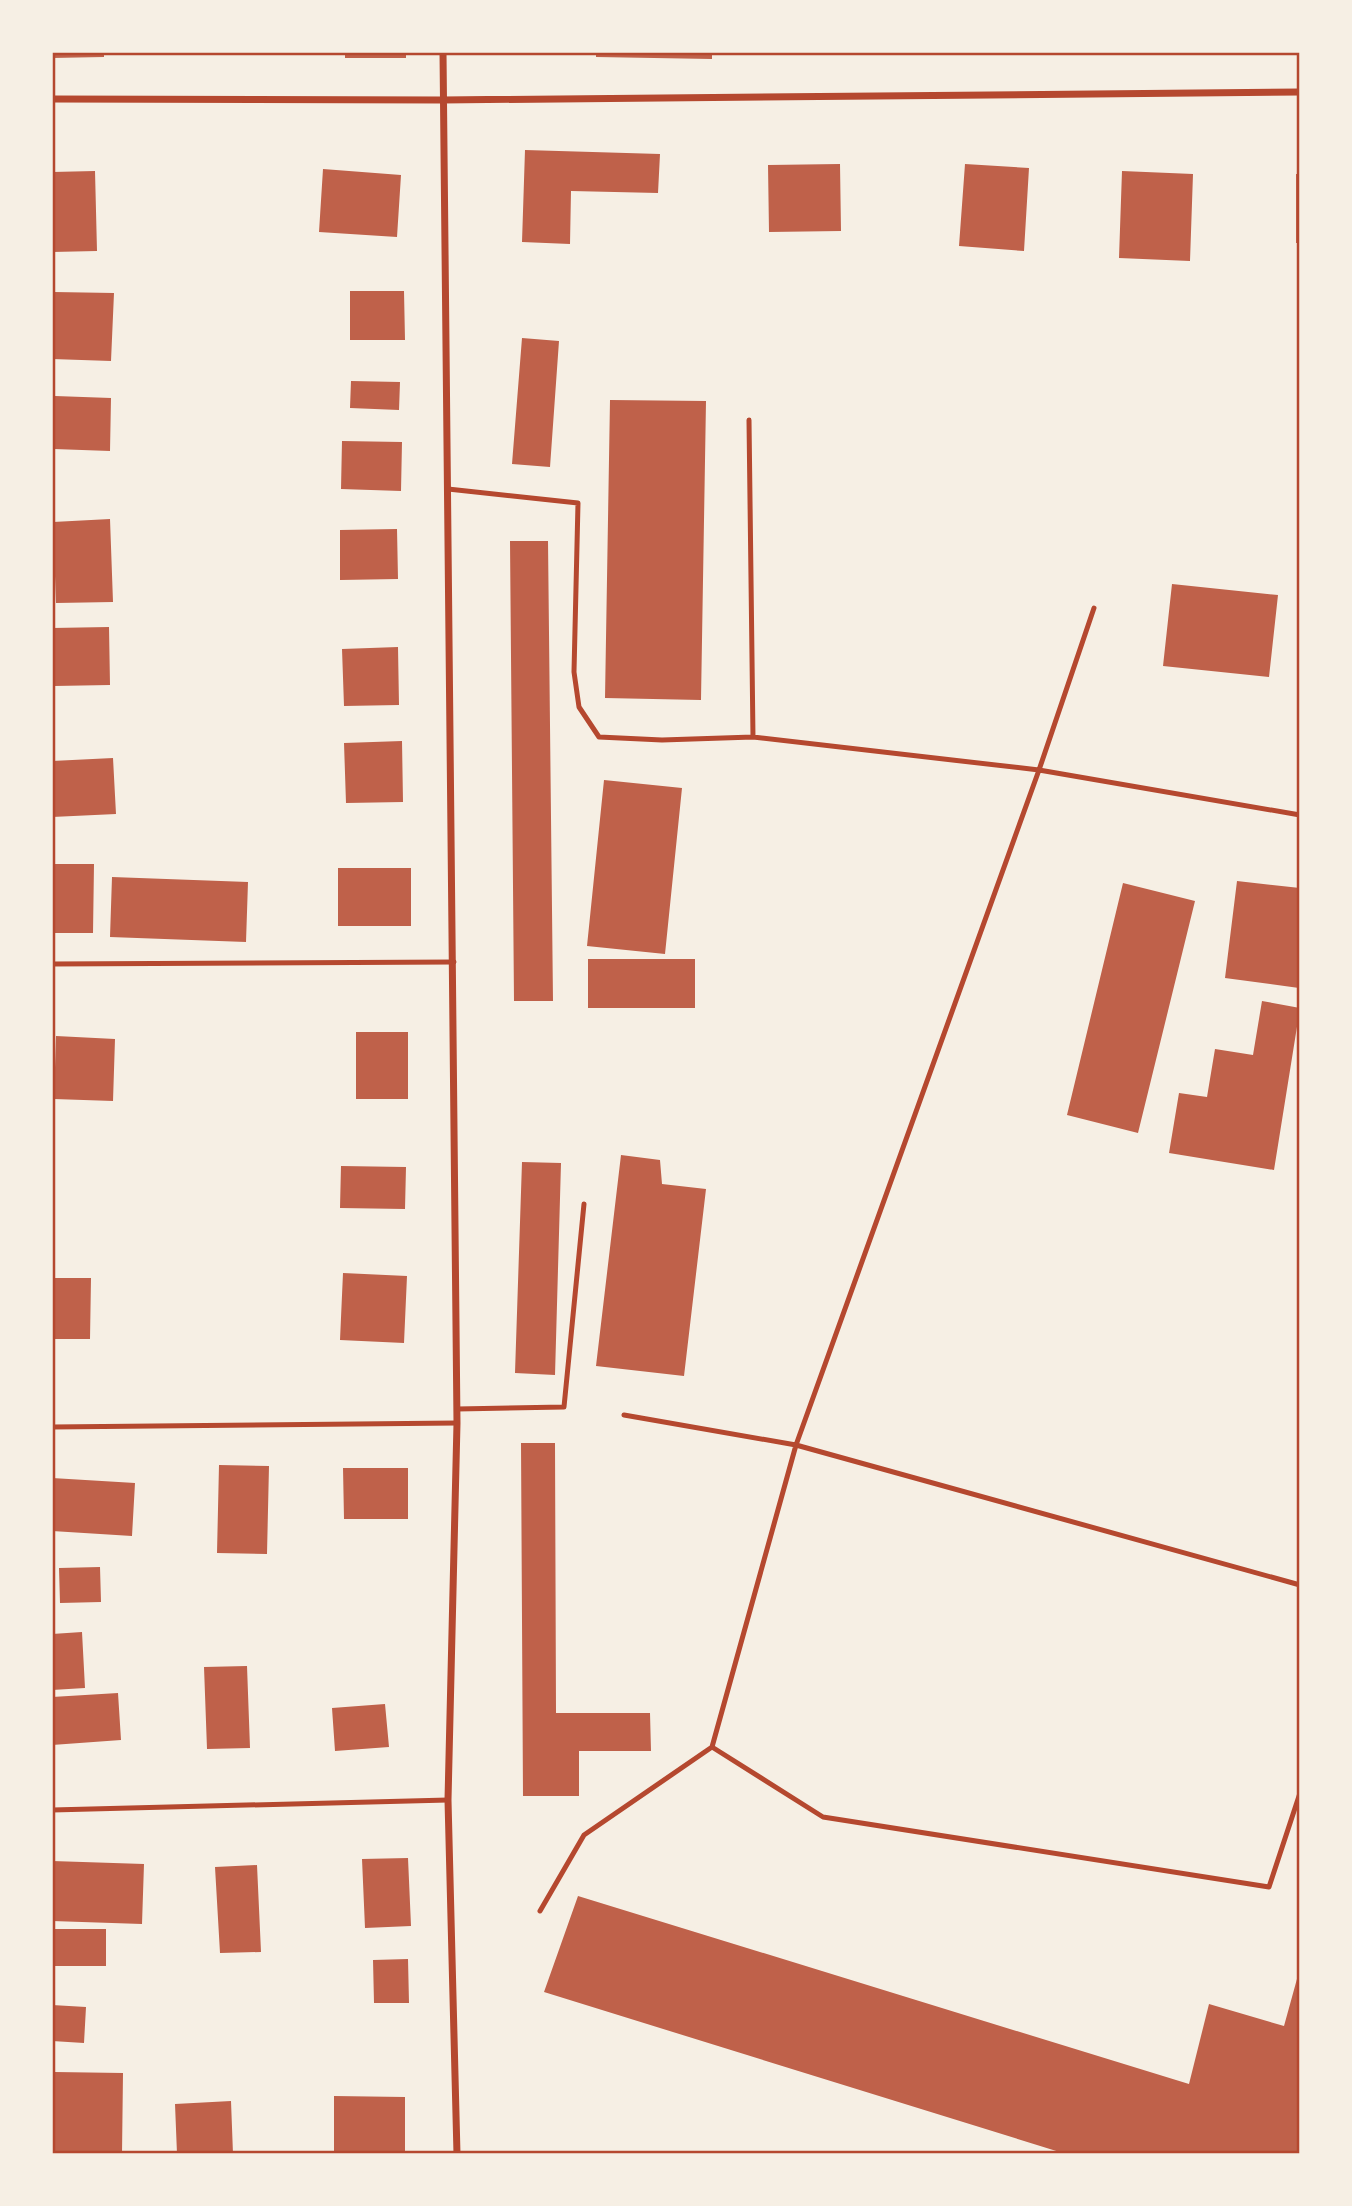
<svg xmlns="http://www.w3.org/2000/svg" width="1352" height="2206" viewBox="0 0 1352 2206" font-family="Montserrat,sans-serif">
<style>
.building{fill:#bf614a}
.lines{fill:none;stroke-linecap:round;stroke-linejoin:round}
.service{stroke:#b5482f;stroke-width:5}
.minor{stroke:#b5482f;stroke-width:7}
.neatline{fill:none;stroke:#b5482f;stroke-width:2.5}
</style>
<rect width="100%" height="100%" fill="#f6efe4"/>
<path class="building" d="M 52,52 L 104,52 L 104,57 L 52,58 Z
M 345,52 L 406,52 L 406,58 L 345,58 Z
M 596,52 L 712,52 L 712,59 L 596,57 Z
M 525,150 L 660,154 L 658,193 L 571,191 L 570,244 L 522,242 Z
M 840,164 L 841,231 L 769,232 L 768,165 Z
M 965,164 L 1029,168 L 1024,251 L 959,246 Z
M 323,169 L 401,175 L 397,237 L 319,232 Z
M 95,171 L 97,251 L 52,252 L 52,172 Z
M 1122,171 L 1193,174 L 1190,261 L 1119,258 Z
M 1296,174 L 1300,174 L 1300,243 L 1296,243 Z
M 350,291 L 404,291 L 405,340 L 350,340 Z
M 54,292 L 114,293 L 111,361 L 52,359 Z
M 522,338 L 559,341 L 550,467 L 512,464 Z
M 351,381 L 400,382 L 399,410 L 350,408 Z
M 55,396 L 111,398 L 110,451 L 54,449 Z
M 610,400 L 706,401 L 701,700 L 605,698 Z
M 342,441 L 402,442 L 401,491 L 341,489 Z
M 110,519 L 113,602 L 56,603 L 53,522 Z
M 397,529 L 398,579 L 340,580 L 340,530 Z
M 510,541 L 548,541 L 553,1001 L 514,1001 Z
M 1172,584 L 1278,595 L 1269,677 L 1163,666 Z
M 109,627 L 110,685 L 54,686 L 52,628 Z
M 398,647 L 399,705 L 344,706 L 342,649 Z
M 402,741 L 403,802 L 346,803 L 344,743 Z
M 113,758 L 116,814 L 52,817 L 52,761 Z
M 604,780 L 682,788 L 665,954 L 587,946 Z
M 52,864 L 94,864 L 93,933 L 52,933 Z
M 338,868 L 411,868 L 411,926 L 338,926 Z
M 112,877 L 248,882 L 246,942 L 110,937 Z
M 1237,881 L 1300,888 L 1299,988 L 1225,978 Z
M 1123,883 L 1195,901 L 1138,1133 L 1067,1115 Z
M 588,959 L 695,959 L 695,1008 L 588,1008 Z
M 1262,1001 L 1300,1008 L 1274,1170 L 1169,1153 L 1179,1093 L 1207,1097 L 1215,1049 L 1253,1055 Z
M 356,1032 L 408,1032 L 408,1099 L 356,1099 Z
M 56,1036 L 115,1039 L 113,1101 L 54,1099 Z
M 621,1155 L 660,1160 L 662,1184 L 706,1189 L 684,1376 L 596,1366 Z
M 522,1162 L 561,1163 L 555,1375 L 515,1373 Z
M 341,1166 L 406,1167 L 405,1209 L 340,1208 Z
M 343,1273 L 407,1276 L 404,1343 L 340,1340 Z
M 52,1278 L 91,1278 L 90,1339 L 52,1339 Z
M 521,1443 L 555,1443 L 556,1713 L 650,1713 L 651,1751 L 579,1751 L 579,1796 L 523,1796 Z
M 219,1465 L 269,1466 L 267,1554 L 217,1553 Z
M 343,1468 L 408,1468 L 408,1519 L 344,1519 Z
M 52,1478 L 135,1483 L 132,1536 L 52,1531 Z
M 100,1567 L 101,1602 L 60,1603 L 59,1568 Z
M 82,1632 L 85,1688 L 52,1690 L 52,1634 Z
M 247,1666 L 250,1748 L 207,1749 L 204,1667 Z
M 118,1693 L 121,1740 L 52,1745 L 52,1697 Z
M 385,1704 L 389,1747 L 335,1751 L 332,1708 Z
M 408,1858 L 411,1926 L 365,1928 L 362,1859 Z
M 52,1861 L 144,1864 L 142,1924 L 52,1921 Z
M 257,1865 L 261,1952 L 220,1953 L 215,1867 Z
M 578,1896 L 1189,2084 L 1209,2004 L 1284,2026 L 1300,1968 L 1300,2154 L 1066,2154 L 544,1992 Z
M 52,1929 L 106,1929 L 106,1966 L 52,1966 Z
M 408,1959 L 409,2003 L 374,2003 L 373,1960 Z
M 52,2005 L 86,2007 L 84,2043 L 52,2041 Z
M 55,2072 L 123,2073 L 122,2154 L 54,2154 Z
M 334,2096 L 405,2097 L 405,2154 L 334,2154 Z
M 231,2101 L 233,2154 L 177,2154 L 175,2104 Z"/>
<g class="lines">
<path class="service" d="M 448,489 L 578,503 L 574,672 L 579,707 L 599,737 L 662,740 L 753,737 L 749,420
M 753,737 L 1039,770 L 1300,815
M 52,964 L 454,962
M 457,1409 L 564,1407 L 584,1204
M 624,1415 L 796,1445 L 1039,770 L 1094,608
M 52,1427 L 457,1423
M 712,1747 L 823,1817 L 1269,1887 L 1300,1793
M 52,1810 L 448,1800
M 540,1911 L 584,1835 L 712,1747 L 796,1445 L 1300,1585"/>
<path class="minor" d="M 443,52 L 457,1423 L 448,1800 L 457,2154
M 52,99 L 443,100 L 1300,92"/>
</g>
<rect width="1352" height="2206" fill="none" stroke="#f6efe4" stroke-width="108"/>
<rect x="54" y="54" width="1244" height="2098" class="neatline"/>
</svg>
